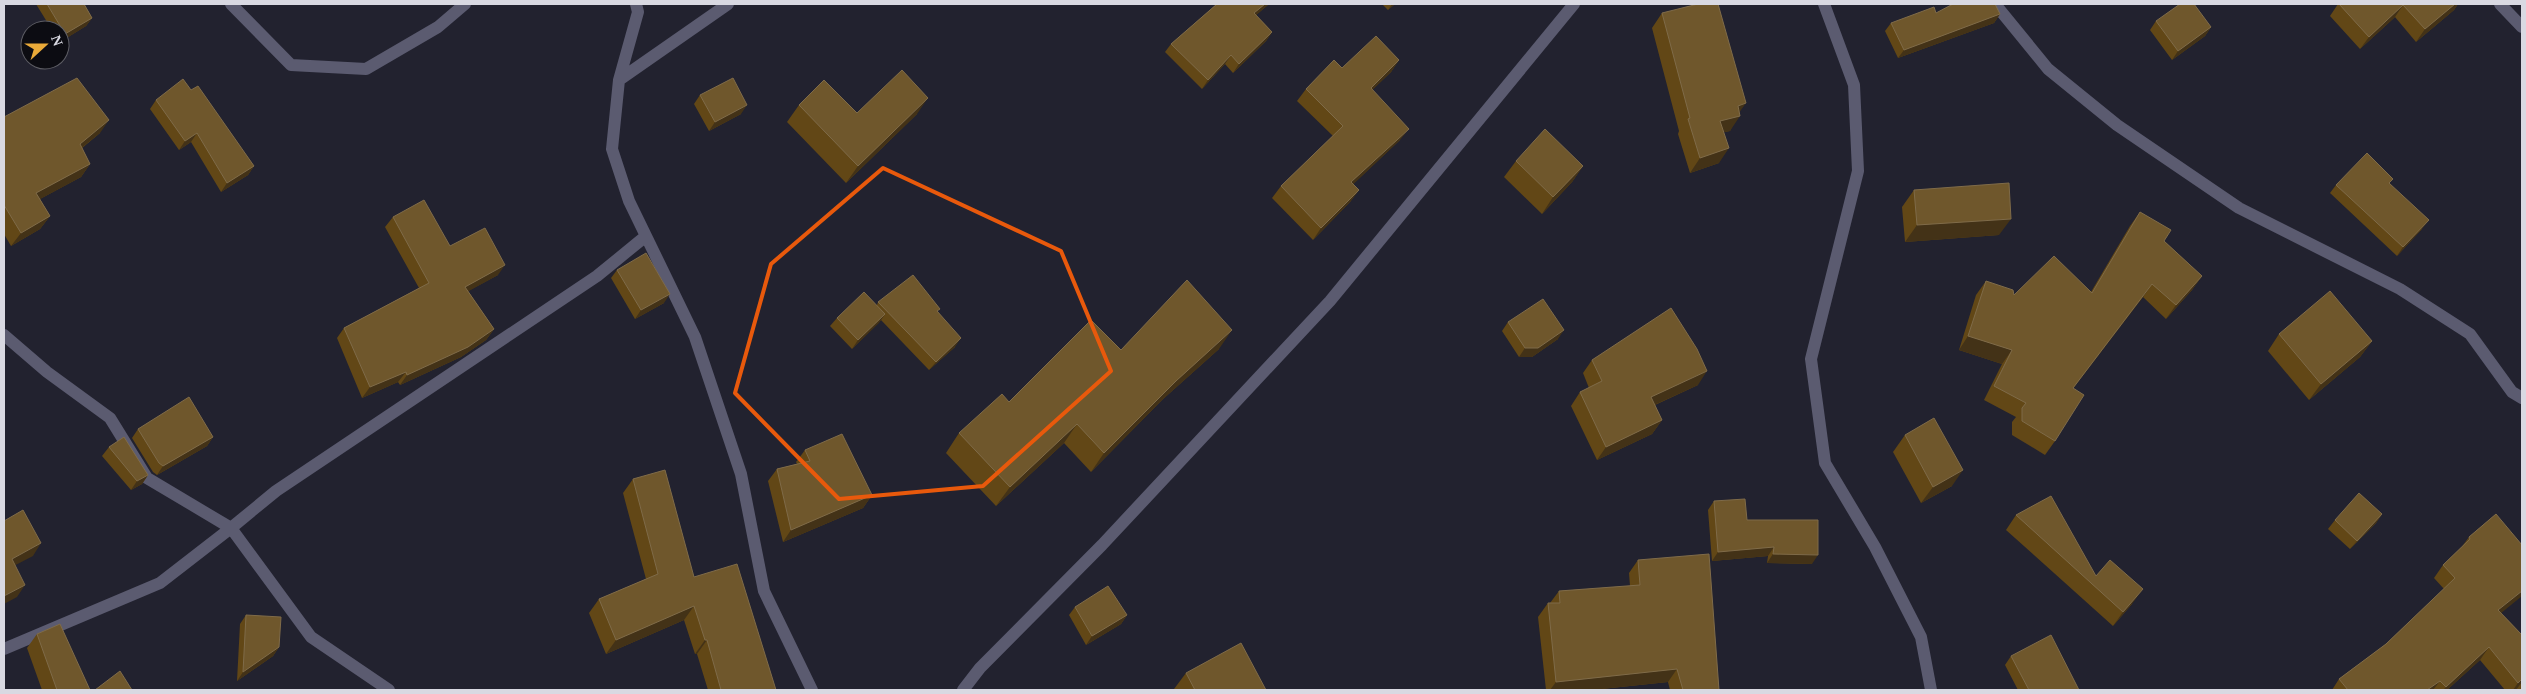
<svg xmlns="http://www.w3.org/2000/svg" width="2526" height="694" viewBox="0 0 2526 694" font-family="Georgia,serif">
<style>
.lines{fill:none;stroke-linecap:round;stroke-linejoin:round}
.minor{stroke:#5b5b70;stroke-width:12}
.wall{fill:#624716}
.shaded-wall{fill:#433217}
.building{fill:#6f572c;stroke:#7f6b49}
.marked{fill:none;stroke:#e8590c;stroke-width:4;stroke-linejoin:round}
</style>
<rect width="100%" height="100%" fill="#22222f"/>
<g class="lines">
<path class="minor" d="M 231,4 L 291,65 L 366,69 L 438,27 L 465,4
M 636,4 L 638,12 L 619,80 L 612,149 L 629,201 L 695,337 L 741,474 L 764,591 L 812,690
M 1824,4 L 1854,85 L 1858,171 L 1811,359 L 1825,463 L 1875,547 L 1921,637 L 1931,690
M 1995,4 L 2048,69 L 2117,125 L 2239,208 L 2400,289 L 2470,334 L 2512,392 L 2522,398
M 2500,4 L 2522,27
M 619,80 L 728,4
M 4,335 L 47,372 L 110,418 L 147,478 L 231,528 L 276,491 L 597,276 L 646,236
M 4,649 L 160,583 L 231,528 L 311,637 L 389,690
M 963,690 L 980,668 L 1102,545 L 1330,301 L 1574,4"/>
</g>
<path class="wall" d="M 36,4 L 84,4 L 92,18 L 86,26 L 60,42 L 60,30 L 52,30 Z
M 1217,4 L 1269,4 L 1256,15 L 1272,32 L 1266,41 L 1233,73 L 1225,64 L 1202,89 L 1165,52 L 1171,44 Z
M 1382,4 L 1395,4 L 1388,10 Z
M 2338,4 L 2458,4 L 2454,10 L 2416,42 L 2395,17 L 2360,49 L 2330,16 Z
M 1662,13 L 1739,112 L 1730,131 L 1724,132 L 1719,163 L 1690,173 L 1678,134 L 1679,131 L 1652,28 Z
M 1936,13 L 2000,14 L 1994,23 L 1898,58 L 1885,31 L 1891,23 Z
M 2156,21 L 2211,27 L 2205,36 L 2172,60 L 2150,30 Z
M 1399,60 L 1391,72 L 1372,90 L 1400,140 L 1353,184 L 1359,190 L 1350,202 L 1313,240 L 1272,198 L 1281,186 L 1333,136 L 1297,101 L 1306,89 L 1342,68 Z
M 191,90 L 254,166 L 248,175 L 221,192 L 191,142 L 179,150 L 150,109 L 156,100 Z
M 700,95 L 741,114 L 709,131 L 694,104 Z
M 799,105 L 857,113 L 917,114 L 846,183 L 787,122 Z
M 4,117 L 100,133 L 82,148 L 90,164 L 81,177 L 40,199 L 50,216 L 40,229 L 11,246 L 4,234 Z
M 1516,161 L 1583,166 L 1572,182 L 1542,214 L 1504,177 Z
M 2390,184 L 2422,229 L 2397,256 L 2330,193 L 2336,185 Z
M 1914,190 L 1999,235 L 1905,242 L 1902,207 Z
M 2140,212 L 2164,241 L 2202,276 L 2192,290 L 2166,319 L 2143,297 L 2073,388 L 2055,441 L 2045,455 L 2012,435 L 2012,422 L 2016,417 L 1984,400 L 2002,364 L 1959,350 L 1976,295 L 1986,281 L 2014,295 L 2091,292 L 2130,226 Z
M 393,217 L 450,246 L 498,275 L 468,291 L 494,329 L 486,340 L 461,357 L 400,385 L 398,382 L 362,398 L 337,338 L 344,328 L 419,288 L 385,227 Z
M 617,270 L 664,303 L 635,319 L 611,278 Z
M 878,302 L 938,312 L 955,347 L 929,370 L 881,320 L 852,349 L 830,326 L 837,318 L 877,305 Z
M 1508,322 L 1558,339 L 1532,357 L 1519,357 L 1502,331 Z
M 2279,334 L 2372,341 L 2360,357 L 2309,400 L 2268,351 Z
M 1219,349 L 1162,400 L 1091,472 L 1064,443 L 996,506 L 946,453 L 959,433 L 1009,402 L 1121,350 Z
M 1592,360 L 1698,385 L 1655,405 L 1662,420 L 1652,434 L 1597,460 L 1571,406 L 1580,392 L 1589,388 L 1583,373 Z
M 138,429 L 213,437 L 207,446 L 157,475 L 153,472 L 132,438 Z
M 1905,435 L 1952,486 L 1921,503 L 1893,452 Z
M 109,447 L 148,475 L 142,484 L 131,490 L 102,456 Z
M 805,450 L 872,495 L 863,508 L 783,542 L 768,481 L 777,469 L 797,464 L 796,462 Z
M 633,479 L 694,577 L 776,690 L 708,690 L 697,654 L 695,654 L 684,620 L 606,654 L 589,613 L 599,599 L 646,579 L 623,493 Z
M 1714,501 L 1747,520 L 1812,564 L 1767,563 L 1768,556 L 1712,561 L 1708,510 Z
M 2382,514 L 2376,523 L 2350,549 L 2328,529 L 2335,520 Z
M 2496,514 L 2501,613 L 2522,635 L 2522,690 L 2505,690 L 2480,660 L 2447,690 L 2332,690 L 2339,679 L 2386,644 L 2444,589 L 2434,578 L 2443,565 L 2461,548 L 2469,537 Z
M 2016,515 L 2132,604 L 2113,626 L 2006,530 Z
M 1638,560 L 1719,690 L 1670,690 L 1668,682 L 1592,690 L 1546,690 L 1538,617 L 1548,603 L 1550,603 L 1559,591 L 1630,586 L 1629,573 Z
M 1075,607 L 1127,615 L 1121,624 L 1086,645 L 1069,615 Z
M 246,615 L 279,647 L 273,656 L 237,681 L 240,624 Z
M 37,634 L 90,690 L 42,690 L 27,648 Z
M 2011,656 L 2079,690 L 2018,690 L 2005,665 Z
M 1186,673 L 1266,690 L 1175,690 L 1174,689 Z"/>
<path class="shaded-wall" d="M 1265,4 L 1269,4 L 1248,22 L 1254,13 Z
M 1392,4 L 1395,4 L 1388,10 Z
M 2455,4 L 2458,4 L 2454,10 L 2416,42 L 2425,29 Z
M 2403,5 L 2395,17 L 2360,49 L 2369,37 Z
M 2000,14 L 1994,23 L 1898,58 L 1904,50 Z
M 92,18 L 86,26 L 60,42 L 65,34 Z
M 2211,27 L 2205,36 L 2172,60 L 2178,51 Z
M 1272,32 L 1266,41 L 1233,73 L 1239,64 Z
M 1231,55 L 1225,64 L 1202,89 L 1208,80 Z
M 1399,60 L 1391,72 L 1362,100 L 1371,88 Z
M 928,98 L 917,114 L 846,183 L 858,166 Z
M 1746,103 L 1736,117 L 1740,116 L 1730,131 L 1710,135 L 1720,121 L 1738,106 Z
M 747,105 L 741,114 L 709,131 L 715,122 Z
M 109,120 L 100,133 L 70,157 L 80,144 Z
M 1409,129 L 1400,140 L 1343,194 L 1351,182 Z
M 197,133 L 191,142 L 179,150 L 185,141 Z
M 1729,148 L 1719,163 L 1690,173 L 1700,158 Z
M 90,164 L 81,177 L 27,206 L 36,193 Z
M 254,166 L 248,175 L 221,192 L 227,183 Z
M 1583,166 L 1572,182 L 1542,214 L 1553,197 Z
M 1359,190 L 1350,202 L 1313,240 L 1321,228 Z
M 50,216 L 40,229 L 11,246 L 21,233 Z
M 2011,219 L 1999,235 L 1905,242 L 1917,225 Z
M 2429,220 L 2422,229 L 2397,256 L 2403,247 Z
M 505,265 L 498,275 L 458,297 L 465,287 Z
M 2202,276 L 2192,290 L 2166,319 L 2176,305 Z
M 2152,284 L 2143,297 L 2063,402 L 2073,388 Z
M 670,294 L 664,303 L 635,319 L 641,310 Z
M 885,314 L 879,323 L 852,349 L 858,340 Z
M 494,329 L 486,340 L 461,357 L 400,385 L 407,375 Z
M 1232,330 L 1219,349 L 1162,400 L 1091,472 L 1104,453 L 1176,381 Z
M 1564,330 L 1558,339 L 1532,357 L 1519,357 L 1525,348 Z
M 1968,336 L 2012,350 L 2002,364 L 1959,350 Z
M 961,338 L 955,347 L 929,370 L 936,362 Z
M 2372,341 L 2360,357 L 2309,400 L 2321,384 Z
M 1707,371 L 1698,385 L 1641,411 L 1651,397 Z
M 406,372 L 398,382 L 362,398 L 370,387 Z
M 1662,420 L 1652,434 L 1597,460 L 1606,447 Z
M 1077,424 L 1064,443 L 996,506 L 1010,487 Z
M 213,437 L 207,446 L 157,475 L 163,466 Z
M 1963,470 L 1952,486 L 1921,503 L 1933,487 Z
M 148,475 L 142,484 L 131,490 L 137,481 Z
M 872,495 L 863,508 L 783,542 L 791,530 Z
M 2382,514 L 2376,523 L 2350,549 L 2357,541 Z
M 41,543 L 33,556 L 4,571 L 12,559 Z
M 1774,547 L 1768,556 L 1712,561 L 1718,552 Z
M 1773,554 L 1818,555 L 1812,564 L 1767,563 Z
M 25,585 L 17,597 L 4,604 L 4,596 Z
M 2143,589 L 2132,604 L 2113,626 L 2123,612 Z
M 2522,591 L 2522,596 L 2489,623 L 2498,610 Z
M 694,606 L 684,620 L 606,654 L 616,640 Z
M 1127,615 L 1121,624 L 1086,645 L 1092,636 Z
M 705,640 L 707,640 L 697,654 L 695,654 Z
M 279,647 L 273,656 L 237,681 L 243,672 Z
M 2489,647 L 2480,660 L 2447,690 L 2443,690 L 2446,687 Z
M 1677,669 L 1668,682 L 1592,690 L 1550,690 L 1556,682 Z
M 2522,679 L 2522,682 L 2516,690 L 2513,690 L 2518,683 Z
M 2440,681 L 2433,690 L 2427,690 Z"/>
<path class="building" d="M 47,4 L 84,4 L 92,18 L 65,34 Z
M 1217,4 L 1265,4 L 1254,13 L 1272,32 L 1239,64 L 1231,55 L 1208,80 L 1171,44 Z
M 1698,4 L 1718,4 L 1746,103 L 1738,106 L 1740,116 L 1720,121 L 1729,148 L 1700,158 L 1688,119 L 1690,118 L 1662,13 Z
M 1953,4 L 1995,4 L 2000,14 L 1904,50 L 1891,23 L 1934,7 L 1936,13 Z
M 2180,4 L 2194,4 L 2211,27 L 2178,51 L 2156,21 Z
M 2339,4 L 2455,4 L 2425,29 L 2403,5 L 2369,37 Z
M 1376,36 L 1399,60 L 1371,88 L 1409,129 L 1351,182 L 1359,190 L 1321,228 L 1281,186 L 1343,126 L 1306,89 L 1334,60 L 1342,68 Z
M 902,70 L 928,98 L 858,166 L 799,105 L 824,80 L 857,113 Z
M 77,78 L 109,120 L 80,144 L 90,164 L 36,193 L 50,216 L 21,233 L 4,205 L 4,117 Z
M 733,78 L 747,105 L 715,122 L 700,95 Z
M 183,79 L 191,90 L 198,86 L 254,166 L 227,183 L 197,133 L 185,141 L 156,100 Z
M 1545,129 L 1583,166 L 1553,197 L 1516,161 Z
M 2367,153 L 2393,179 L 2389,183 L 2429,220 L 2403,247 L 2336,185 Z
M 2009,183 L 2011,219 L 1917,225 L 1914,190 Z
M 424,200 L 450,246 L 485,228 L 505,265 L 465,287 L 494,329 L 468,347 L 407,375 L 406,372 L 370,387 L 344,328 L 429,283 L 393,217 Z
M 2140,212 L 2171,230 L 2164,241 L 2202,276 L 2176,305 L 2152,284 L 2073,388 L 2084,395 L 2055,441 L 2022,421 L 2022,408 L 2026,403 L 1994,386 L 2012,350 L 1968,336 L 1986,281 L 2013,290 L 2014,295 L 2054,256 L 2092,293 Z
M 646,253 L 670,294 L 641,310 L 617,270 Z
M 913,275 L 940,309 L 937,311 L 961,338 L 936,362 L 878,302 Z
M 1187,280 L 1232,330 L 1176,381 L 1104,453 L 1077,424 L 1010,487 L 959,433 L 1002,394 L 1009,402 L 1091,320 L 1121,350 Z
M 2330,291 L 2372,341 L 2321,384 L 2279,334 Z
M 864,292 L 885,314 L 858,340 L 837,318 Z
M 1543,299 L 1564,330 L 1538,348 L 1525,348 L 1508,322 Z
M 1671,308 L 1697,349 L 1707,371 L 1651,397 L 1662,420 L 1606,447 L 1580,392 L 1602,381 L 1592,360 Z
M 189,397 L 213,437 L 163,466 L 159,463 L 138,429 Z
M 1934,418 L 1963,470 L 1933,487 L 1905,435 Z
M 842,434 L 872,495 L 791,530 L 777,469 L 810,461 L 805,450 Z
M 124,437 L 148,475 L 137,481 L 109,447 Z
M 665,470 L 694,577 L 737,564 L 776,690 L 721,690 L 707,640 L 705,640 L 694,606 L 616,640 L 599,599 L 658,574 L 633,479 Z
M 2359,493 L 2382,514 L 2357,541 L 2335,520 Z
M 2051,496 L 2096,576 L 2110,560 L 2143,589 L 2123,612 L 2016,515 Z
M 1745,499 L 1747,520 L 1818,520 L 1818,555 L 1773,554 L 1774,547 L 1718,552 L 1714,501 Z
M 23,510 L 41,543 L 12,559 L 25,585 L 4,596 L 4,521 Z
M 2496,514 L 2522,545 L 2522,591 L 2498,610 L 2522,635 L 2522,679 L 2518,683 L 2489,647 L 2446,687 L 2440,681 L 2427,690 L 2348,690 L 2339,679 L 2386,644 L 2455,578 L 2443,565 L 2470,539 L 2469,537 Z
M 1709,554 L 1719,690 L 1683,690 L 1677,669 L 1556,682 L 1548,603 L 1560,603 L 1559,591 L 1640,585 L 1638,560 Z
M 1108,586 L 1127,615 L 1092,636 L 1075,607 Z
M 246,615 L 281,617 L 279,647 L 243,672 Z
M 60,624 L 90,690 L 57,690 L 37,634 Z
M 2051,635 L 2079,690 L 2029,690 L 2011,656 Z
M 1241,643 L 1266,690 L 1195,690 L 1186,673 Z
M 120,671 L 132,690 L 95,690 Z"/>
<path class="marked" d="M 883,168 L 1061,251 L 1111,371 L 983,486 L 839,499 L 735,393 L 771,264 Z"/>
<rect width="2526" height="694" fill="none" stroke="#d9d9e2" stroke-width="10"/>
<g transform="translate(45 45) rotate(69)"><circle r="24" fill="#0c0c12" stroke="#5e5e65"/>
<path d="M0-4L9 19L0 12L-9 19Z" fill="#eaaa39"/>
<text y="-8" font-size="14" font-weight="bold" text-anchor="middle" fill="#d9d9e2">N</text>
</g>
</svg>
